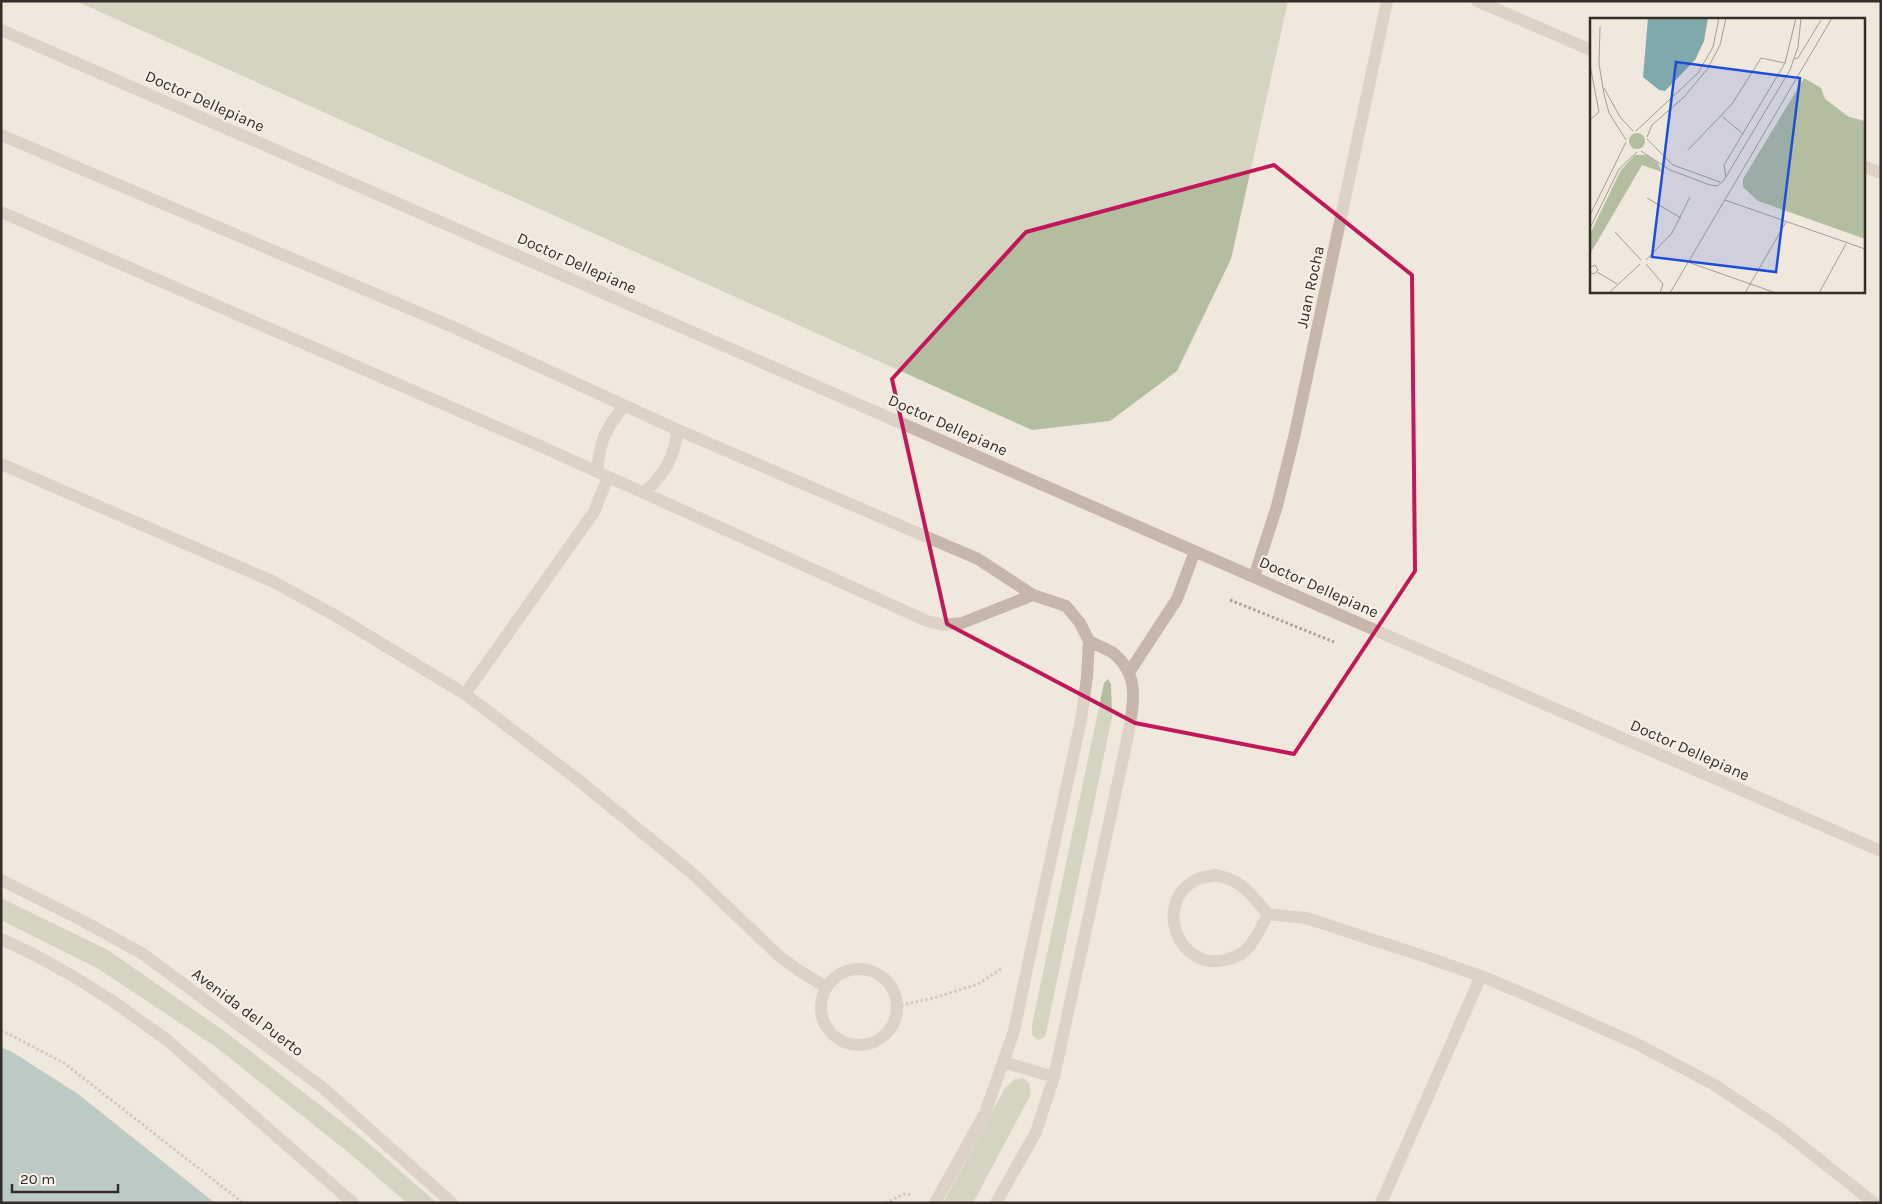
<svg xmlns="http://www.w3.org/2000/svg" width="1882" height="1204" viewBox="0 0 1882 1204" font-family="Karla,sans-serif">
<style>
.green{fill:#b3bd9f}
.water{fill:#7fa9aa}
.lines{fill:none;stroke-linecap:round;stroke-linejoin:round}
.path{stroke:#b2a195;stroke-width:3;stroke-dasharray:2.5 2.5;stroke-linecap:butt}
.minor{stroke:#c7b7aa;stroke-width:12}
.marked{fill:none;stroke:#c2185b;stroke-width:4;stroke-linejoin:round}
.labels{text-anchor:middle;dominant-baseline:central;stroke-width:4;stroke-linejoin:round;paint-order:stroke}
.street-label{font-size:16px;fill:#352d29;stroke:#f8f1e9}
.inset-road{fill:none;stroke:#a59d95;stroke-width:1}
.view{fill:#1d4ed8;fill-opacity:0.15;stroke:#1d4ed8;stroke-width:2.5}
.inset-edge{fill:none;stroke:#352d29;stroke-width:2.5}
</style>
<rect width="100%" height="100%" fill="#f0e7dd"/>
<path class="green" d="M 76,1 L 1288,1 L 1231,259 L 1177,371 L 1110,421 L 1032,430 Z
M 1108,679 L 1111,684 L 1112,717 L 1048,1024 L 1045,1037 L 1038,1040 L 1032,1035 L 1032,1025 L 1104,683 Z
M 1,898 L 108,950 L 227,1033 L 360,1136 L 437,1203 L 407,1203 L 349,1153 L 216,1047 L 97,968 L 1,920 Z
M 1023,1078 L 1029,1083 L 1031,1094 L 973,1203 L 943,1203 L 1005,1088 L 1015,1079 Z"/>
<path class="water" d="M 1,1047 L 14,1053 L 78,1094 L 215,1203 L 1,1203 Z"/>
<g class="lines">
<path class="path" d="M 1230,600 L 1334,642
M 896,1006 L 934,998 L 978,984 L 1001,969
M 1,1030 L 64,1063 L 243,1203
M 885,1203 L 904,1194 L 912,1195"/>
<path class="minor" d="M 1477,1 L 1591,50
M 1,30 L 1881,851
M 1,135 L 453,327 L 678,430 L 978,559 L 1033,595 L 1066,606 L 1080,623 L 1089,641 L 1087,677 L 1081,720 L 1031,950 L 1014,1031 L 985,1113 L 935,1203
M 1863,166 L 1881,173
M 1,212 L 538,445 L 927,621 L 944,625 L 962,623 L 1033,595
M 1,464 L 272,581 L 336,616 L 465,694 L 577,779 L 693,874 L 779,956 L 798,970 L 826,987
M 597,471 C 600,440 605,430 624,406
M 644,493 C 666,472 673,460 678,430
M 1254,577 L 1277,506 L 1295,433 L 1387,1
M 1130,671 L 1177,599 L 1195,551
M 465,694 L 594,512 L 608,477
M 1215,875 C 1243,880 1250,894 1268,914 C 1262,925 1257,938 1248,948 C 1242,955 1234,958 1225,960 C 1177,971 1153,902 1196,880 C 1201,877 1209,877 1215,875 Z
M 1,880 L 83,921 L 143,954 L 322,1087 L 452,1203
M 1268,914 L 1306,918 L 1420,955 L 1481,976 L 1529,996 L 1637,1044 L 1713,1084 L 1782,1130 L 1874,1203
M 1,939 L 35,955 L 76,978 L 114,1002 L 167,1040 L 353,1203
M821 1007a38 38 0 1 1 76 0a38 38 0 1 1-76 0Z
M 1003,1062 L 1054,1077
M 996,1203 L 1036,1132 L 1054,1077 L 1127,740 C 1133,708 1142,676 1113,653 C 1106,648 1096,645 1089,641
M 1381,1203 L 1481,976"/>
</g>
<path d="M0 0H1882V1204H0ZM 1274,165 L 1412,275 L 1415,571 L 1294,754 L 1135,723 L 947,624 L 892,379 L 1026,232 Z" fill="#f0e7dd" fill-opacity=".55" fill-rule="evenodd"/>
<path class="marked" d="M 1274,165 L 1412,275 L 1415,571 L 1294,754 L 1135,723 L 947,624 L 892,379 L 1026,232 Z"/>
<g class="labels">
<g class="street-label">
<text transform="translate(205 101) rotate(24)">Doctor Dellepiane</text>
<text transform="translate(577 263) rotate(24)">Doctor Dellepiane</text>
<text transform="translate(1310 287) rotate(-78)">Juan Rocha</text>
<text transform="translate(948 425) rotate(24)">Doctor Dellepiane</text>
<text transform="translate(1319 587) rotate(24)">Doctor Dellepiane</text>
<text transform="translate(1690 750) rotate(24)">Doctor Dellepiane</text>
<text transform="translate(248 1012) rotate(37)">Avenida del Puerto</text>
</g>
</g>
<g transform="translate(1590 18)">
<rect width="275" height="275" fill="#f0e7dd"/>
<path d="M 214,60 L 231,70 L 235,81 L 259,99 L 275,103 L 275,221 L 168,183 L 153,169 L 153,161 ZM39 123a8 8 0 1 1 16 0a8 8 0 1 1-16 0ZM 45,137 L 57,137 L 68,145 L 72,154 L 52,147 L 0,236 L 0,216 L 31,152 Z" fill="#b3bd9f"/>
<path d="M 58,0 L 118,0 L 114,23 L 105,42 L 75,73 L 69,72 L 53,59 Z" fill="#7fa9aa"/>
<path class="inset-road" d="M 10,9 L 9,46 L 14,76 L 19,95 L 36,122M 204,41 L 208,40 L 231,2M 0,47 L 9,94 L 0,102M 14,70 L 30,99 L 43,113M 133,99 L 153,116M 46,113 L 108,55 L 123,29 L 129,0M 57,119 L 62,107 L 94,79 L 118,50 L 130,27 L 136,0M 57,121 L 83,147 L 130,164M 98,132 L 142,86 L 171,40 L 195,45M 51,133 L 80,152 L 120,167 L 127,168 L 134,162 L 200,52 L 208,29 L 211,0M 136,159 L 134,147 L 195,45 L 206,0M 57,180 L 91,200M 135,182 L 275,231M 0,197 L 36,124M 0,210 L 29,151 L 47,134M 25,214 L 51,242M 56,242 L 82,215 L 100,179M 98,244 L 186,275M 56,246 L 73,266 L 70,275M 0,249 L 5,247 L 8,252 L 4,256 L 0,255M 7,254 L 27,266M 19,275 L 50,246M 80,275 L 242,0M 155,275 L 196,204M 229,275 L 256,226"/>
<path class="view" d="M 86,44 L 210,60 L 186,254 L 62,239 Z"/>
<rect width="275" height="275" class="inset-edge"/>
</g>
<rect width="1882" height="1204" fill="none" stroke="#352d29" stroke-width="5"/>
<path d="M12 1184v8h106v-8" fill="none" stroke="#352d29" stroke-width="2.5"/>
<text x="20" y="1184" font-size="15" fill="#352d29" stroke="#f8f1e9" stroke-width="4" paint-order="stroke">20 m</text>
</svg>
